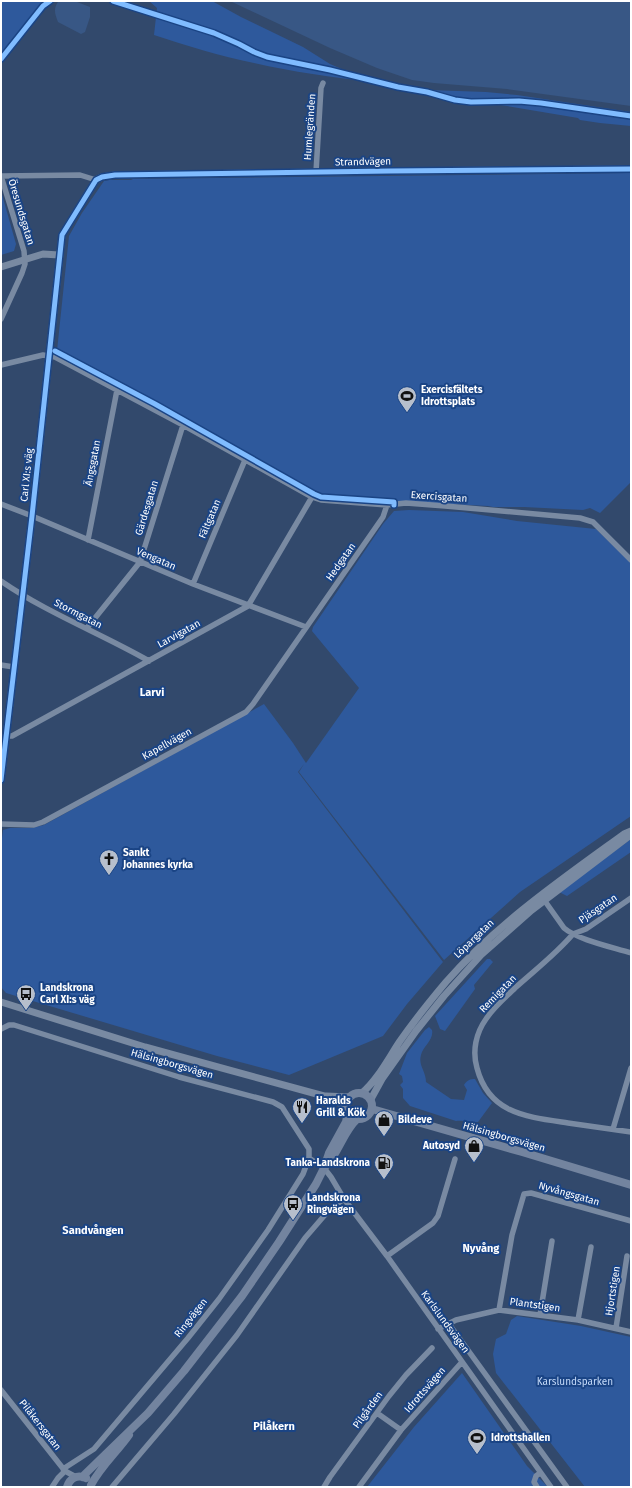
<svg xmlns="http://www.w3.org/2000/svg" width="632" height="1488" viewBox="0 0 632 1488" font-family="'Fira Sans',sans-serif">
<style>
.green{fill:#2e599c}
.water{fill:#385785}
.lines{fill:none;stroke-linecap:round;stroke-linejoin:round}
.minor{stroke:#798aa2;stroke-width:5.5}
.tertiary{stroke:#798aa2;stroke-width:7}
.secondary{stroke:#73849f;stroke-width:8}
.cycleway-casing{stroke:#1a4485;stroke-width:8}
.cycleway{stroke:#80bcff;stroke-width:5}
.labels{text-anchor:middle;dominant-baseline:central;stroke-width:4;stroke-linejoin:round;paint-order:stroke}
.street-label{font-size:10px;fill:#fff;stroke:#1a4485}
.poi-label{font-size:10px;font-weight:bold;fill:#fff;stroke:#1a4485;text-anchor:start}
.park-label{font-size:10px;fill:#c5daf9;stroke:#1a4485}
.neighbourhood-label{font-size:11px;font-weight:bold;fill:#fff;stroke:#1a4485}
</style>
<rect width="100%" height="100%" fill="#32496c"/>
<path class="green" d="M 1,1 L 45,1 L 41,4 L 1,55 Z
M 149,1 L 212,1 L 241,17 L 303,47 L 330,64 L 372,82 C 332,77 293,72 254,63 C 220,56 187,46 154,35 L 157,8 Z
M 429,90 L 486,92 L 517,95 L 631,112 L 631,126 L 600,123 L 580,120 L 578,118 L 453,97 Z
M 631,173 L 631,482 L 600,513 L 590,508 L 583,510 L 524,507 L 493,507 L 488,506 L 321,497 L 314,494 L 199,428 L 57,351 L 69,236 L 82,213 L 104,181 L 109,180 L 131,180 L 133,179 Z
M 1,191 L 16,244 L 14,251 L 1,255 Z
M 409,510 L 463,512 L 517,521 L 596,529 L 631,563 L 631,816 L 520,892 L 444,960 L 299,772 L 304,764 L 298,772 L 443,962 L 407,1004 L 383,1036 L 289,1075 L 217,1056 L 6,993 L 1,987 L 1,846 L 3,830 L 10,828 L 32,828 L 44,825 L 264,704 L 293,743 L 306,763 L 359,688 L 312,631 L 313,627 L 383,524 L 394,511 Z
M 631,839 L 631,852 L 567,896 L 559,892 Z
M 487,959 L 490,959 L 493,962 L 474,985 L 475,989 L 445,1031 L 440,1029 L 435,1016 Z
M 429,1027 L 432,1030 C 434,1040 423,1046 421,1055 C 418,1066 426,1071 426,1082 L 451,1099 L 464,1100 L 467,1090 L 464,1085 C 467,1080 470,1079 475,1079 L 483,1093 L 492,1103 L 478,1122 C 471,1122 460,1120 456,1121 L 410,1106 L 403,1098 L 403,1089 L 400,1085 L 403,1082 L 402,1076 L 399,1074 L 407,1053 L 425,1030 Z
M 517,1316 L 581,1326 L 631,1337 L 631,1487 L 585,1487 L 496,1373 L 493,1354 L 496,1339 L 506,1334 L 511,1320 Z
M 462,1373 L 527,1466 L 548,1487 L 367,1487 L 414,1427 Z"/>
<path class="water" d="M 230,1 L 631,1 L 631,106 L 507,89 L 434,83 L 412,80 L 377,68 L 330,48 Z
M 58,2 L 77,2 L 90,7 L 90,17 L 85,32 L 81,34 L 58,22 C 55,14 53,9 58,2 Z"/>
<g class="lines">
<path class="minor" d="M 316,172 L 321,88 L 323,83
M 1,176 L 80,175 L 96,180
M 1,319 L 22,273 L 25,264 L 24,251 L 1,176
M 1,365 L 43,355 L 55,357 L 183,425 L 312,497 L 321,500 L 387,505 L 406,503 L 445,506 L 580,518 L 593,522 L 631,560
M 1,504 L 32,516 L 193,584 L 306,627
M 88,540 L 117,390
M 1,581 C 47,613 100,633 149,661
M 193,584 L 245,460
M 87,628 L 140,562 L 183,425
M 1,665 L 14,667
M 6,736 L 12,736 L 248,606 L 312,497
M 1,824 L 34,825 L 43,822 L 246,712 L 253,704 L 383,517 L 387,505
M 542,897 L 564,928 C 578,940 612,947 631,953
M 631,898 L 586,929 L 573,934 C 556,954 535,970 515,988 C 505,998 494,1007 486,1019 C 476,1033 472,1051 477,1068 C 489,1114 527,1117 568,1123 C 589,1126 610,1129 631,1132
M 1,1029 L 9,1025 L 14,1025 L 179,1077 L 273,1102 L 282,1107 L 309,1149 L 309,1158 L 303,1174 L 268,1230 L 219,1299 L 188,1338 L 94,1449 L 63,1469
M 613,1129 L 631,1068
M 309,1158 L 324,1168 L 331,1177 L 344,1199 L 387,1256 L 551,1487
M 387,1256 L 433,1223 L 438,1216 L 455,1159
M 499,1310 L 512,1235 L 524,1194 L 531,1193 L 631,1221
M 540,1315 L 552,1241
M 578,1320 L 591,1247
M 449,1324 L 567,1487
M 616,1328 L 627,1256
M 438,1329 L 456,1320 L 499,1310 L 578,1320 L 631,1332
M 1,1390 L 65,1471 L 76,1477
M 377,1413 L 401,1430
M 52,1487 L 58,1478 L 65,1471
M 112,1487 L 174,1414 L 237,1335 L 305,1238 L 330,1209 L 344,1199
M 324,1487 L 330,1477 L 389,1396 L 406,1375 L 432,1348
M 359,1487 L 401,1430 L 462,1362
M 537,1487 L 534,1482 L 536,1476 L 540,1473"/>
<path class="tertiary" d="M 1,267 L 43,254 L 59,255
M 1,780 L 32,516 L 62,235 L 96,180 L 102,177 L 115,175 L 389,171 L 631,169
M 1,1002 L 145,1047 L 324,1096 L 346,1106
M 362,1093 C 378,1079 388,1059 400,1041 C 414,1021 430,1001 446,982 C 498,923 562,879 624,834 L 631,831
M 326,1096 L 349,1097
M 371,1099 L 382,1079 L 416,1031 L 444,996 L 481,955 L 532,910 L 628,837"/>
<path class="secondary" d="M346 1106a13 13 0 1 1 26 0a13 13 0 1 1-26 0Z
M 372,1109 L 522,1152 L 631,1185
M 327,1165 C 339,1151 344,1131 357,1119
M 82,1477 L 148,1413 L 184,1371 L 242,1296 L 279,1242 L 316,1184 L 324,1168 L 329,1153 L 346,1122 L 348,1112
M 91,1485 C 101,1466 117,1452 129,1435
M 67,1487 C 70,1478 77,1474 86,1478"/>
<defs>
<path id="cycleway" d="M 113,1 L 214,33 L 239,44 L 254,52 L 267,57 L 330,70 L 398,87 L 427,92 L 455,100 L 471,102 L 519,101 L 541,103 L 631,116
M 1,59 L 43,6 L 50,1
M 55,351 L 155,404 L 314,494 L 321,497 L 394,502 L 394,505
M 1,780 L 32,516 L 62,235 L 96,180 L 102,177 L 115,175 L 389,171 L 631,169"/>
</defs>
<use href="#cycleway" class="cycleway-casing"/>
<use href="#cycleway" class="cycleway"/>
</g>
<defs>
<symbol id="stadium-pin" viewBox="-11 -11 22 30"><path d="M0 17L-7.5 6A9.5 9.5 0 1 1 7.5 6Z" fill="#b7bfcc" stroke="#1a4485"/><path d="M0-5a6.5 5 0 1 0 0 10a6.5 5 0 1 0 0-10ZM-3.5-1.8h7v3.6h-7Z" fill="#111"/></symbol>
<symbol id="church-pin" viewBox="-11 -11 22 30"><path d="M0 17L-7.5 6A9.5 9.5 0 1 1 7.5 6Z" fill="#b7bfcc" stroke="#1a4485"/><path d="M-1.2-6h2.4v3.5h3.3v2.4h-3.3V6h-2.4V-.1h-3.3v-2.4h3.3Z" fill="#111"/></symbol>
<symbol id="bus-pin" viewBox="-11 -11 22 30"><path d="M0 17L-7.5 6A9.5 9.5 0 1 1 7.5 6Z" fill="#b7bfcc" stroke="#1a4485"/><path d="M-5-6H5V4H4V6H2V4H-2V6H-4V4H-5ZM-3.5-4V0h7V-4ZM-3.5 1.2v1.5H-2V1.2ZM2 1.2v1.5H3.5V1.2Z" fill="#111"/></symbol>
<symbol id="restaurant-pin" viewBox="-11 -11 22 30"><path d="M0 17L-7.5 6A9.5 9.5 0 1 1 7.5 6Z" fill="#b7bfcc" stroke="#1a4485"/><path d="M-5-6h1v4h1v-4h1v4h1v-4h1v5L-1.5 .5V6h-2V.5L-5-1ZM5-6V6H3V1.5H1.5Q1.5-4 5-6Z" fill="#111"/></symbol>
<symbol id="shop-pin" viewBox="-11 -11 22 30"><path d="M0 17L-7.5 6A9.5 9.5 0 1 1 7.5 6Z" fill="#b7bfcc" stroke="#1a4485"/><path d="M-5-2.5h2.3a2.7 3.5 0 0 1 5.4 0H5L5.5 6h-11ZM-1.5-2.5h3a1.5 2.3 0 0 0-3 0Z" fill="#111"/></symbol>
<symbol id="fuel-pin" viewBox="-11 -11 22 30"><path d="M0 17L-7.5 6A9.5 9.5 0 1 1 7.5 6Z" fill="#b7bfcc" stroke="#1a4485"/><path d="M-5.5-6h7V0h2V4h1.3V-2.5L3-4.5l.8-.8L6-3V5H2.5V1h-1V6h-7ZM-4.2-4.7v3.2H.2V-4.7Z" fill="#111"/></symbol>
</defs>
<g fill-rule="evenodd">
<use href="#stadium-pin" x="396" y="385" width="22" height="30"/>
<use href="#church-pin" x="98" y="848" width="22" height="30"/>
<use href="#bus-pin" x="15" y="983" width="22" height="30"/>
<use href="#restaurant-pin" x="291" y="1096" width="22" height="30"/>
<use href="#shop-pin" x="373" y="1109" width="22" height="30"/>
<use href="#shop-pin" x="463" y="1135" width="22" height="30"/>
<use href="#fuel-pin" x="373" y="1152" width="22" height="30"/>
<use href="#bus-pin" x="282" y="1193" width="22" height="30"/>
<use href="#stadium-pin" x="466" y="1427" width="22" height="30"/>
</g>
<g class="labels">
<g class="street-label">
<text transform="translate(310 127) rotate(-86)">Humlegränden</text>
<text transform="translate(363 162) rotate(-1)">Strandvägen</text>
<text transform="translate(21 212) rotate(73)">Öresundsgatan</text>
<text transform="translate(93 463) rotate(-79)">Ängsgatan</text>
<text transform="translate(27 475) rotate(-84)">Carl XI:s väg</text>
<text transform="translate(439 497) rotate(4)">Exercisgatan</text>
<text transform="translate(147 508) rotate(-73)">Gärdesgatan</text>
<text transform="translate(210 519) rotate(-67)">Fältgatan</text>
<text transform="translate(156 559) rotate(23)">Vengatan</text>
<text transform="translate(341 562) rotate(-55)">Hedgatan</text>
<text transform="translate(78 614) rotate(27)">Stormgatan</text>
<text transform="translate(179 634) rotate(-29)">Larvigatan</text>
<text transform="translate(167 744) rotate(-29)">Kapellvägen</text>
<text transform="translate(598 909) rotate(-34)">Pjäsgatan</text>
<text transform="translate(474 939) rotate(-44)">Löpargatan</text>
<text transform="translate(498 994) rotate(-46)">Remigatan</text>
<text transform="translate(172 1064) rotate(16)">Hälsingborgsvägen</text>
<text transform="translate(504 1137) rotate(16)">Hälsingborgsvägen</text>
<text transform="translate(569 1194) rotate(16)">Nyvångsgatan</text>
<text transform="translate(613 1291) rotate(-81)">Hjortstigen</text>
<text transform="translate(535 1305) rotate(8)">Plantstigen</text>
<text transform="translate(191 1318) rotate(-52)">Ringvägen</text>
<text transform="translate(445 1322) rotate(54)">Karlslundsvägen</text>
<text transform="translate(425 1390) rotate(-49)">Idrottsvägen</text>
<text transform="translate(368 1410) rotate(-54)">Pilgården</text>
<text transform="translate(40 1425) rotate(52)">Pilåkersgatan</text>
</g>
<g class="poi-label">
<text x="421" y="390">Exercisfältets<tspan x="421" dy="12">Idrottsplats</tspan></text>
<text x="123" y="853">Sankt<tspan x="123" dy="12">Johannes kyrka</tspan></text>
<text x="40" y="988">Landskrona<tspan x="40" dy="12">Carl XI:s väg</tspan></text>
<text x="316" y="1101">Haralds<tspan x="316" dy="12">Grill &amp; Kök</tspan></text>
<text x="398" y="1120">Bildeve</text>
<text x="460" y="1146" text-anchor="end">Autosyd</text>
<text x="370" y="1163" text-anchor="end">Tanka-Landskrona</text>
<text x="307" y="1198">Landskrona<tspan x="307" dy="12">Ringvägen</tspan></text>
<text x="491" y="1438">Idrottshallen</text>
</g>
<g class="park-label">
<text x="575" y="1382">Karslundsparken</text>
</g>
<g class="neighbourhood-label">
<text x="152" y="692">Larvi</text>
<text x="93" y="1230">Sandvången</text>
<text x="481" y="1248">Nyvång</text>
<text x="274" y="1426">Pilåkern</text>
</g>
</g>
<rect width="632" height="1488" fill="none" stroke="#ffffff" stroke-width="4"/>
</svg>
